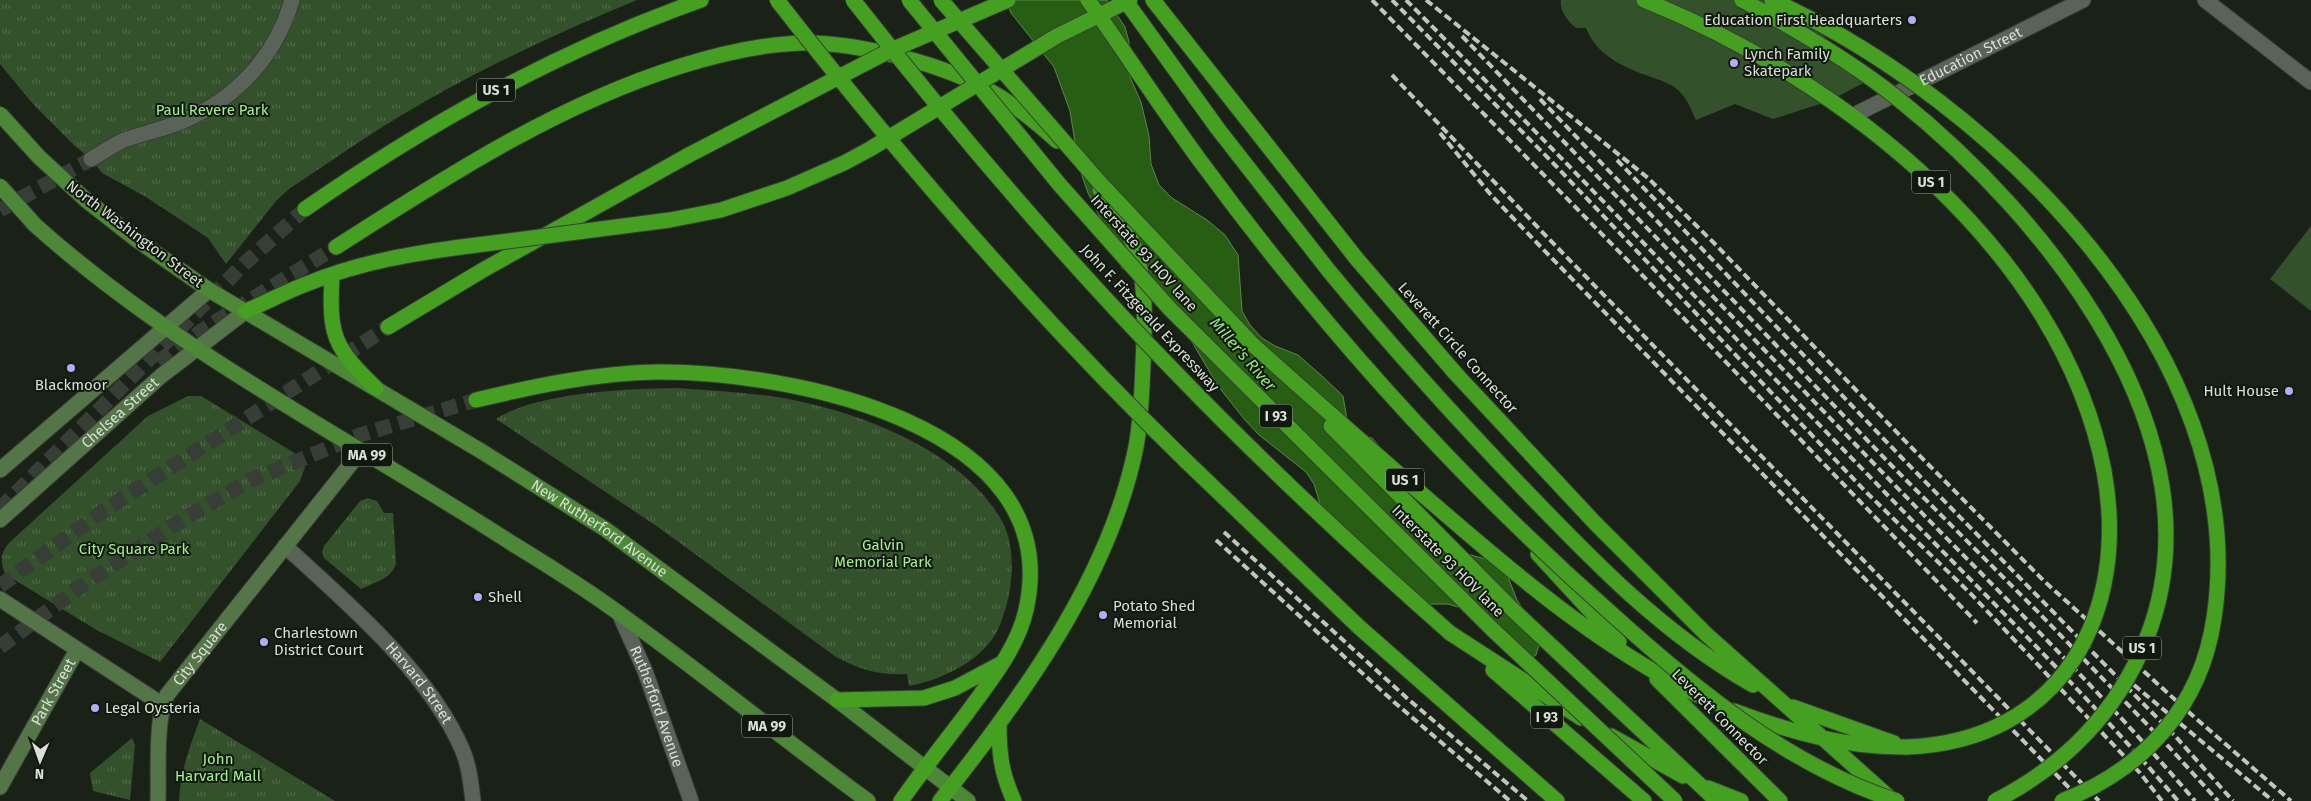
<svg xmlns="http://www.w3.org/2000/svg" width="2311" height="801" viewBox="0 0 2311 801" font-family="'Fira Sans',sans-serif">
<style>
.grass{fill:url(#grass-tufts)}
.pitch{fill:#33512a}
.water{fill:#275e13;stroke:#5d854e}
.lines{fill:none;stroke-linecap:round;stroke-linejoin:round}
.minor-tunnel{stroke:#373e35;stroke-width:15;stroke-dasharray:15 8;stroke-linecap:butt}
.motorway-tunnel{stroke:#373e35;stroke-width:15;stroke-dasharray:15 8;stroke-linecap:butt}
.minor-casing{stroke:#383f37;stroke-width:17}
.secondary-casing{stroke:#383f37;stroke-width:17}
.primary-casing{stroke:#383f37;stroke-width:17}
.motorway-casing{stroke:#383f37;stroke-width:17}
.minor{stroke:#5a6357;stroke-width:15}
.secondary{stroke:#547547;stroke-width:15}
.primary{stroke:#4d8837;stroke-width:15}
.motorway{stroke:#45a022;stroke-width:15}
.rail{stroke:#c0c5be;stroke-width:4;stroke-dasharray:8 4;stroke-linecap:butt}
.primary-bridge-casing{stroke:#383f37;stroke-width:17;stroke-linecap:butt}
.motorway-bridge-casing{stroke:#383f37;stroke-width:17;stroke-linecap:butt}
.primary-bridge{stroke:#4d8837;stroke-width:15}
.motorway-bridge{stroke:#45a022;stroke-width:15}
.poi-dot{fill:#b5acf8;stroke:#11190f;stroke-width:2}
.labels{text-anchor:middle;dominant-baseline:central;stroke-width:4;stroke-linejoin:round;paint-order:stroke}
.shield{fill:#11190f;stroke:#9ea49c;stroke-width:1}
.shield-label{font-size:14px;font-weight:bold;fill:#dadfd8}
.poi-label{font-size:15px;fill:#dadfd8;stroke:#11190f;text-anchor:start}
.street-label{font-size:15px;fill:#dadfd8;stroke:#11190f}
.park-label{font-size:15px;fill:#a4f08e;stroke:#11190f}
.water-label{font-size:16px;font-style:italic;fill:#98e382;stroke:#11190f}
</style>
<defs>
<pattern id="grass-tufts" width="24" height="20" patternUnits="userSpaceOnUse" patternTransform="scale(1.25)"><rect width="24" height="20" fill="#33512a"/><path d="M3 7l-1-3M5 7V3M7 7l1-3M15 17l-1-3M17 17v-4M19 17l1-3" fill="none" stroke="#506a48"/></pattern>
</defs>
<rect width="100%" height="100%" fill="#1a2218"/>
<path class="grass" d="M 0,0 L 637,0 C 552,35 462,77 384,126 C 352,146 321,168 289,189 L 276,201 L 226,264 L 208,238 L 146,197 L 102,173 L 91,159 L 75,146 L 33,104 L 0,64 Z
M 676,388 C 720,391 764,393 807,403 C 877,419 970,458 1004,525 C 1015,549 1013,582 1006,607 C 1003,616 1000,627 995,635 C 978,663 940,680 909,686 L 907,674 C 880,676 859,669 836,657 L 658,527 L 496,419 C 537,392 627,389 676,388 Z
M 188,396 L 201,396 L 296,454 L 305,467 L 300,481 L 160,662 L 95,629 L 5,574 C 0,561 0,552 11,541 L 148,416 Z
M 368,498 L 377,501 L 384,513 L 393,513 L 396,563 C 393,578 374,583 361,589 L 324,558 L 322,552 L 324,546 L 360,501 Z
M 200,719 L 335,801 L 179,801 C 180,772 190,746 200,719 Z
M 132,738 L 135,745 L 130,800 L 93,791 L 90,773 Z"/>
<path class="pitch" d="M 1561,0 L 1787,0 L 1869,80 L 1829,101 L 1773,119 L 1735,104 L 1696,120 C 1691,110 1687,98 1678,90 C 1671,84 1660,80 1651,77 C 1623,67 1597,56 1586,28 L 1576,28 C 1568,21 1559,11 1561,0 Z
M 2311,226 L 2311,311 L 2270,279 Z"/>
<path class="water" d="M 1006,0 L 1107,0 L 1125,27 L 1129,42 L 1130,77 L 1141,102 L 1149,136 L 1151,164 L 1159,185 L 1172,198 L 1207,220 L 1225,235 L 1238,255 L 1242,311 L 1250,325 L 1262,338 L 1275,346 L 1298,355 L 1322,376 L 1343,396 L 1347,420 L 1361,435 L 1372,438 L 1379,446 L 1378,456 L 1413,503 L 1460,552 L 1497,562 L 1508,577 L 1517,600 L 1528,617 L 1539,645 L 1536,655 L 1529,659 L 1461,608 L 1448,604 L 1428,604 L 1321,507 L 1314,484 L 1306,472 L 1259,435 L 1245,420 L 1218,386 L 1182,325 L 1130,272 L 1123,269 L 1115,258 L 1099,215 L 1088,193 L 1079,167 L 1070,111 L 1054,67 L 1011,13 Z"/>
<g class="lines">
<path class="minor-tunnel" d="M 0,210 L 91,159"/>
<path class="motorway-tunnel" d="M 158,362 L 207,327 L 336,247
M 0,509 L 244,264 L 305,209
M 0,586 L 105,510 L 388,327
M 0,647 L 77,589 L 177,523 L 249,481 L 360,435 L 476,400"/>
<defs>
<g id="minor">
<path d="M 2205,0 L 2311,82"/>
<path id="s1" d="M 1858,113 L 2083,0"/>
<path d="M 91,159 C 102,153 113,145 124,140 C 144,133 164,129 183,121 C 236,99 276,56 292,0"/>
<path id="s2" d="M 285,546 C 347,603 428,671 462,749 C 469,764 471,784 473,801"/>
<path id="s3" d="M 619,613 L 645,671 L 691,801"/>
</g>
<g id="secondary">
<path d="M 0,470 L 209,290"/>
<path id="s4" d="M 0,520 L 161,376 L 246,311"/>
<path d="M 0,599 L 163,705"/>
<path id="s5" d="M 0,787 L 77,650"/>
<path id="s6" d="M 158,801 C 159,773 155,719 167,695 L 361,451"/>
</g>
<g id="primary">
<path id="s7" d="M 86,200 L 137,240 L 209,290 L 481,451 L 605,529 L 837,700 L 968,801"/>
<path d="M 35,225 C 179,354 352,440 513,544 C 549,566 586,589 620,614 C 704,674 784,740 868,801"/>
</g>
<path id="motorway" d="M 1153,0 L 1356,258 L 1456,374 L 1595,523 L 1706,634 L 1890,798
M 1644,0 C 1841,79 2062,251 2104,471
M 305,209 C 430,122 558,51 701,0
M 336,247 C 446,177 556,105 681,66 C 720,54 761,44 802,43 C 837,42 871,49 905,58 C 969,75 1008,96 1057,141
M 1329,271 C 1390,345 1454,416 1521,486 C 1592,560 1663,634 1753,685
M 332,275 C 329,334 332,346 376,388
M 246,311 C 267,302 287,291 309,283 C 360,262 415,253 469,246
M 388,327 L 483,270 L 687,156
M 1252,344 C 1318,403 1384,462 1451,519 C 1531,588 1614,656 1710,701
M 476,400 C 535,386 596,373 657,372 C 788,371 1068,424 1026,610 C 1017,649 990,681 967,713 C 945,742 922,771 901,801
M 1331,426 L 1512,609 L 1717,801
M 1186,461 L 1359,627 L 1557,801
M 1538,554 L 1619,642
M 1450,633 L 1581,718
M 1493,670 L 1644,801
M 1657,679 L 1780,801
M 837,700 L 924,698 L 955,688 L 1002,663
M 1793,707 L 1894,743
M 1734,711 C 1790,732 1847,748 1907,747
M 999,723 C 999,754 1001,772 1014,801
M 1611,736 L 1683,776
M 1708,788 L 1741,801
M 940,801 C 1022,696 1109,580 1136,447 C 1141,420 1142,392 1143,364 C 1145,322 1148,269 1127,231 C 1120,216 1109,203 1100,190"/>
</defs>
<use href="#minor" class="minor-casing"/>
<use href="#secondary" class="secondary-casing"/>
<use href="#primary" class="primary-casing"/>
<use href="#motorway" class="motorway-casing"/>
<use href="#minor" class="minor"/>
<use href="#secondary" class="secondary"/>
<use href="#primary" class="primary"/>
<use href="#motorway" class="motorway"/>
<path class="rail" d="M 1372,0 L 1644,277 L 1977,623
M 1392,0 L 1554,164 L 1865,491 L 1972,595 L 2140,773 L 2162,801
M 1406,0 C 1564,159 1718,321 1874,481 C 1976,587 2083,689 2178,801
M 1426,0 L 1648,178 L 1715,244 L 1912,448 L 2044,581 L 2192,715 L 2291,801
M 1462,36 C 1603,182 1743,328 1883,473 C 1988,582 2097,686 2195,801
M 1392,75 L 1549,239 L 2099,801
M 1540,99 L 1892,466 L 2039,613 L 2169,747 L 2218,801
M 1440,133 L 1491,195 L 1538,244 L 2082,801
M 1617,160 L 1902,458 L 2176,737 L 2233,801
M 1224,532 L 1408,699 L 1528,801
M 1216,540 L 1394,702 L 1510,801
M 2134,685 L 2273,801"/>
<defs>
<path id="primary-bridge" d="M 0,114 L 39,157 L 86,200
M 0,186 L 35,225"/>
<path id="motorway-bridge" d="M 777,0 C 904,163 1038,317 1186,461
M 853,0 C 955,130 1062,256 1177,374 C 1264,464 1356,550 1450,633
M 909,0 L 1059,184 L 1170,309 L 1492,629 L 1675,801
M 941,0 L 1100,183 L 1252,344
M 1088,0 C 1127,55 1164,112 1204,166 C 1324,329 1461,481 1613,615 C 1696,690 1789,766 1897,801
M 1125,0 L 1218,129 L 1329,271
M 1742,0 C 1796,29 1849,60 1897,98 C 2045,216 2227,438 2146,640 C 2117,712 2064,766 1995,801
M 1772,0 C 1992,100 2254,355 2214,618 C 2201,707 2144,769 2062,801
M 687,156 L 889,51 L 1008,0
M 469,246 L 670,220 L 721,210 L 787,188 L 844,163 L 870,149 L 1057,36 L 1130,0
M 1907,747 C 2062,741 2130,613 2104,471"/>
</defs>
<use href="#primary-bridge" class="primary-bridge-casing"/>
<use href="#motorway-bridge" class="motorway-bridge-casing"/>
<use href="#primary-bridge" class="primary-bridge"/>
<use href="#motorway-bridge" class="motorway-bridge"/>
</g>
<g class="poi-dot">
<circle cx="1912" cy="20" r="5"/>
<circle cx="1734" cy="63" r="5"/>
<circle cx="71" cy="368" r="5"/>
<circle cx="2289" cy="391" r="5"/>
<circle cx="478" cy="597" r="5"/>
<circle cx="1103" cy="615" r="5"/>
<circle cx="264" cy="642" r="5"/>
<circle cx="95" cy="708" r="5"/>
</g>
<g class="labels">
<g class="shield">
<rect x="477" y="78.5" width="38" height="23" rx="4"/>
<rect x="1912" y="170.5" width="38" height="23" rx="4"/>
<rect x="1260" y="404.5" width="32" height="23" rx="4"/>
<rect x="342" y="443.5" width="50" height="23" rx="4"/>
<rect x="1386" y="468.5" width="38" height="23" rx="4"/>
<rect x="2123" y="636.5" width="38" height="23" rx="4"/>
<rect x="1531" y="705.5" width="32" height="23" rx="4"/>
<rect x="742" y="714.5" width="50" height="23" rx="4"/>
</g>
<g class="shield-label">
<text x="496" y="90">US 1</text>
<text x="1931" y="182">US 1</text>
<text x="1276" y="416">I 93</text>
<text x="367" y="455">MA 99</text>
<text x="1405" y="480">US 1</text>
<text x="2142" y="648">US 1</text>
<text x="1547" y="717">I 93</text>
<text x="767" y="726">MA 99</text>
</g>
<g class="poi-label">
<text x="1902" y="20" text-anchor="end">Education First Headquarters</text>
<text x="1744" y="54">Lynch Family<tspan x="1744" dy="17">Skatepark</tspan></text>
<text x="71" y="385" text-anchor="middle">Blackmoor</text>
<text x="2279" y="391" text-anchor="end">Hult House</text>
<text x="488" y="597">Shell</text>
<text x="1113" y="606">Potato Shed<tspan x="1113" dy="17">Memorial</tspan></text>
<text x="274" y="633">Charlestown<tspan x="274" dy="17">District Court</tspan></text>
<text x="105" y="708">Legal Oysteria</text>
</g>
<g class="street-label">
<text stroke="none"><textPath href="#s1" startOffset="126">Education Street</textPath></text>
<text transform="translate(135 234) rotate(37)">North Washington Street</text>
<text transform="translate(1144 253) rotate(48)">Interstate 93 HOV lane</text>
<text transform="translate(1150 318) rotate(47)">John F. Fitzgerald Expressway</text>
<text transform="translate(1458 348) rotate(48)">Leverett Circle Connector</text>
<text stroke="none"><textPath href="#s4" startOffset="161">Chelsea Street</textPath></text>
<text stroke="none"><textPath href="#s7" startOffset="610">New Rutherford Avenue</textPath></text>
<text transform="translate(1448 561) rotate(45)">Interstate 93 HOV lane</text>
<text stroke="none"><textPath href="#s6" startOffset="160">City Square</textPath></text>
<text stroke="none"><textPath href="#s2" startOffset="192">Harvard Street</textPath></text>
<text stroke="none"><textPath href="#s5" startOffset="109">Park Street</textPath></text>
<text stroke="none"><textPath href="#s3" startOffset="101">Rutherford Avenue</textPath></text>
<text transform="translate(1720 717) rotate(45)">Leverett Connector</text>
</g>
<g class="park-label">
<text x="212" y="110">Paul Revere Park</text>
<text x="883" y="545">Galvin<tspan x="883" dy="17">Memorial Park</tspan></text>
<text x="134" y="549">City Square Park</text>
<text x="218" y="759">John<tspan x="218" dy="17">Harvard Mall</tspan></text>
</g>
<g class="water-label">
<text transform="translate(1243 354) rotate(49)">Miller's River</text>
</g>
</g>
<g transform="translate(40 761) rotate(182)" stroke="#11190f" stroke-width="4" paint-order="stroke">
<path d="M0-4L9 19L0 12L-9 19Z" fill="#dadfd8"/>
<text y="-8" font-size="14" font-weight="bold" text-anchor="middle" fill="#dadfd8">N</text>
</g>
</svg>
